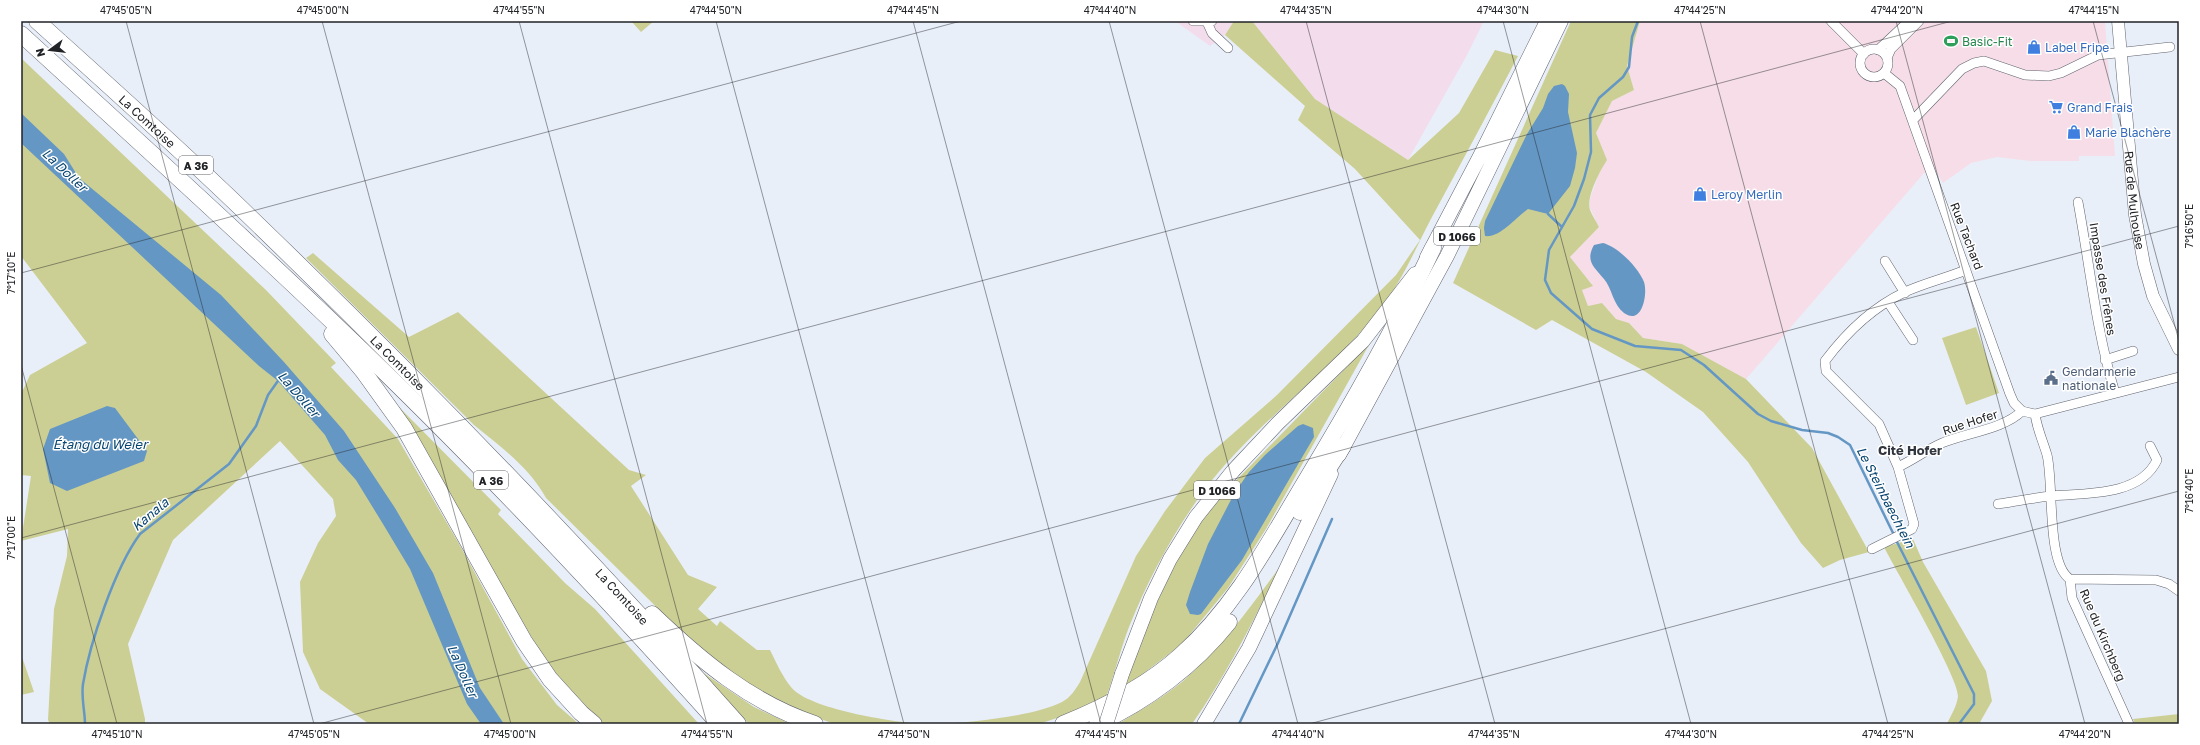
<svg xmlns="http://www.w3.org/2000/svg" width="2200" height="745" viewBox="0 0 2200 745" font-family="'Golos Text',sans-serif">
<style>
.commercial{fill:#f6dde7}
.industrial{fill:#f3ddec}
.green{fill:#cccf94}
.water{fill:#6497c4}
.lines{fill:none;stroke-linecap:round;stroke-linejoin:round}
.stream{stroke:#6497c4;stroke-width:2.5}
.minor-casing{stroke:#60646e;stroke-width:10}
.secondary-casing{stroke:#60646e;stroke-width:13}
.trunk-casing{stroke:#60646e;stroke-width:15}
.motorway-casing{stroke:#60646e;stroke-width:17}
.minor{stroke:#fff;stroke-width:9}
.secondary{stroke:#fff;stroke-width:12}
.trunk{stroke:#fff;stroke-width:14}
.motorway{stroke:#fff;stroke-width:16}
.trunk-bridge-casing{stroke:#60646e;stroke-width:15;stroke-linecap:butt}
.trunk-bridge{stroke:#fff;stroke-width:14}
.ticks{fill:none;stroke:#212327;stroke-width:1;stroke-opacity:0.45}
.labels{text-anchor:middle;dominant-baseline:central;stroke-width:3;stroke-linejoin:round;paint-order:stroke}
.shield{fill:#fff;stroke:#646568;stroke-width:1}
.shield-label{font-size:11px;font-weight:bold;fill:#212327}
.leisure-label{font-size:12px;fill:#27864d;stroke:#fff;text-anchor:start}
.shop-label{font-size:12px;fill:#366cbe;stroke:#fff;text-anchor:start}
.street-label{font-size:12px;fill:#212327;stroke:#fff}
.service-label{font-size:12px;fill:#4e5e75;stroke:#fff;text-anchor:start}
.water-label{font-size:13px;font-style:italic;fill:#084570;stroke:#fff}
.neighbourhood-label{font-size:13px;font-weight:bold;fill:#32363f;stroke:#fff}
.neatline{fill:none;stroke:#212327;stroke-width:1.5}
.ticks-label{font-size:10px;text-anchor:middle;fill:#212327}
</style>
<rect width="100%" height="100%" fill="#e9eff9"/>
<path class="commercial" d="M 1640,21 L 2105,21 L 2115,156 L 2079,156 L 2079,161 L 2031,161 L 1997,157 L 1971,163 L 1943,183 L 1936,172 L 1924,173 L 1746,379 L 1682,344 L 1643,338 L 1629,323 L 1616,319 L 1602,303 L 1588,306 L 1582,290 L 1592,285 L 1570,257 L 1599,227 L 1590,208 L 1590,199 L 1598,176 L 1606,160 L 1596,133 L 1612,101 L 1634,90 L 1627,66 Z"/>
<path class="industrial" d="M 1175,21 L 1234,21 L 1225,35 L 1210,46 Z
M 1252,21 L 1484,21 L 1466,57 L 1408,160 L 1315,99 Z"/>
<path class="green" d="M 631,21 L 654,21 L 641,32 Z
M 1234,21 L 1252,21 L 1315,99 L 1408,160 L 1459,113 L 1495,50 L 1518,56 C 1490,110 1461,163 1432,217 C 1415,249 1404,278 1381,308 C 1332,371 1263,417 1213,479 C 1178,523 1150,575 1129,627 C 1120,650 1115,674 1106,697 L 1069,714 L 1039,724 L 942,724 C 973,722 1035,716 1062,702 C 1071,697 1075,690 1080,682 L 1136,556 L 1165,511 L 1205,458 L 1277,395 L 1396,275 L 1420,240 L 1355,169 L 1298,120 L 1305,106 L 1225,35 Z
M 1571,21 L 1640,21 L 1627,66 L 1634,90 L 1612,101 L 1596,133 L 1607,160 C 1600,171 1586,197 1590,210 C 1592,215 1596,221 1599,227 L 1570,257 L 1593,286 L 1582,290 L 1588,306 L 1602,303 L 1616,319 L 1629,323 L 1643,338 L 1682,344 L 1746,379 L 1812,448 L 1869,552 L 1840,560 L 1823,568 L 1801,543 L 1748,462 L 1703,412 L 1646,372 L 1552,320 L 1536,330 L 1453,283 Z
M 21,58 L 266,290 L 336,363 L 331,367 L 398,439 L 458,542 L 522,659 L 557,705 L 579,724 L 369,724 L 320,689 L 303,652 L 300,582 L 318,543 L 336,516 L 333,499 L 280,441 L 173,540 L 128,644 L 145,719 L 145,724 L 50,724 L 48,720 L 54,609 L 67,556 L 68,529 L 21,541 L 31,476 L 21,475 L 21,394 L 30,375 L 87,343 L 21,256 Z
M 313,253 L 409,337 L 458,312 L 629,470 L 646,475 L 631,486 L 688,575 L 717,587 L 698,609 L 717,626 L 720,621 L 757,650 L 770,650 C 776,662 782,676 791,687 C 808,709 893,722 922,724 L 834,724 L 797,710 L 759,692 L 706,656 L 546,498 C 530,468 500,446 474,425 L 306,258 Z
M 1976,327 L 1999,393 L 1966,405 L 1942,338 Z
M 1370,343 L 1266,529 L 1228,588 L 1182,644 L 1123,689 L 1155,601 L 1181,550 L 1218,499 Z
M 399,407 L 501,510 L 498,514 L 565,583 L 595,609 L 699,724 L 604,724 L 581,705 L 549,665 L 522,622 L 430,459 L 396,409 Z
M 1913,539 L 1923,562 L 1986,671 L 1992,701 L 1979,724 L 1947,724 C 1951,715 1957,706 1958,696 C 1958,676 1896,571 1884,547 Z
M 1281,565 C 1254,620 1227,674 1192,724 L 1118,724 C 1139,711 1162,698 1182,682 C 1221,648 1251,607 1281,565 Z
M 21,654 L 34,692 L 21,695 Z
M 702,672 L 754,707 L 790,724 L 749,724 Z
M 2179,714 L 2179,724 L 2135,724 L 2133,719 Z"/>
<path class="water" d="M 1562,84 L 1565,86 L 1569,94 L 1568,112 L 1577,153 L 1575,168 L 1570,186 L 1548,214 L 1528,209 C 1516,217 1500,238 1485,236 L 1484,228 L 1485,221 L 1527,134 L 1543,108 L 1548,94 L 1554,86 Z
M 21,113 L 64,154 L 79,178 L 221,295 L 284,362 L 344,431 L 395,508 L 433,573 L 480,688 L 504,724 L 481,724 L 467,704 L 410,569 L 383,524 L 356,480 L 338,460 L 325,435 L 278,381 L 259,366 L 21,143 Z
M 1603,243 C 1618,247 1638,267 1644,282 C 1648,294 1642,326 1624,313 C 1613,305 1612,288 1604,279 C 1594,267 1585,261 1594,245 Z
M 107,406 L 115,408 L 147,451 L 144,461 L 67,491 L 50,483 L 43,449 L 50,429 Z
M 1303,424 L 1313,428 L 1314,437 L 1242,560 L 1201,614 L 1198,615 L 1190,614 L 1186,605 L 1190,592 L 1208,544 L 1234,494 L 1249,472 L 1265,455 L 1298,426 Z"/>
<g class="lines">
<path class="stream" d="M 1638,21 L 1632,37 L 1629,67 L 1623,77 L 1599,98 L 1590,115 L 1591,152 L 1584,179 L 1574,206 L 1549,250 L 1545,280 L 1551,293 L 1592,329 L 1635,346 L 1681,350 L 1704,365 L 1758,414 L 1771,421 L 1802,430 L 1828,433 L 1838,437 L 1850,445 L 1894,535
M 1548,214 L 1562,227
M 1896,540 L 1974,694 L 1974,704 L 1959,724
M 85,724 C 85,712 81,697 83,684 C 90,642 115,568 140,534 L 229,464 L 256,426 L 268,395 L 280,378
M 1239,724 L 1278,643 L 1332,519"/>
<defs>
<path id="minor" d="M 1193,21 L 1212,21
M 1831,21 L 1864,54
M 1207,22 L 1212,33 L 1228,48
M1860 63a14 14 0 1 1 28 0a14 14 0 1 1-28 0Z
M 1878,50 L 1909,21
M 1887,58 L 1891,49 L 1919,21
M 1884,73 L 1900,86 L 2010,394 L 2014,403 L 2022,411
M 1913,120 L 1962,69 L 1974,63 L 1984,61 L 2025,75 L 2049,76 L 2061,73 L 2098,55 L 2170,47
M 2078,202 C 2090,267 2096,330 2115,393
M 1885,261 L 1905,293
M 1888,302 L 1913,340
M 2105,360 L 2133,351
M 2035,414 C 2037,429 2043,441 2047,455 C 2054,482 2046,564 2070,579 L 2072,598 L 2129,724
M 1898,467 L 1879,424 L 1826,371 L 1825,361 C 1846,333 1873,307 1905,292 C 1925,283 1946,278 1966,270
M 1998,504 C 2015,502 2032,498 2050,496 C 2083,493 2140,497 2157,460 L 2150,446
M 1872,549 L 1912,529 L 1914,524 L 1898,467 C 1913,460 1926,450 1942,443 C 1966,433 2004,429 2022,411 L 2035,414 L 2179,377
M 2070,579 L 2156,580 L 2169,584 L 2179,591"/>
<g id="secondary">
<path id="s1" d="M 2118,21 L 2135,215 L 2144,264 L 2153,296 L 2179,349"/>
</g>
<path id="trunk" d="M 1427,257 L 1479,158 L 1547,21
M 1339,455 L 1447,256 L 1561,21
M 1122,674 L 1151,598 L 1170,559 L 1196,517 L 1233,471 L 1278,423 L 1363,341 L 1415,274
M 1204,724 L 1249,648 L 1331,474"/>
<g id="motorway">
<path id="s2" d="M 37,21 C 109,86 181,150 250,217 C 419,380 583,549 738,724"/>
<path d="M 21,34 C 129,133 238,231 343,332 C 474,457 598,589 719,724"/>
<path d="M 332,334 L 363,371 L 404,428 L 524,641 L 550,679 L 581,713 L 594,724"/>
<path d="M 1300,512 L 1343,446"/>
<path d="M 652,614 C 700,660 751,703 815,724"/>
<path d="M 1063,724 C 1105,707 1147,686 1181,655 C 1235,607 1268,544 1305,482 C 1351,406 1395,329 1433,248"/>
<path d="M 1097,724 C 1147,701 1194,666 1229,622"/>
</g>
</defs>
<use href="#minor" class="minor-casing"/>
<use href="#secondary" class="secondary-casing"/>
<use href="#trunk" class="trunk-casing"/>
<use href="#motorway" class="motorway-casing"/>
<use href="#minor" class="minor"/>
<use href="#secondary" class="secondary"/>
<use href="#trunk" class="trunk"/>
<use href="#motorway" class="motorway"/>
<defs>
<path id="trunk-bridge" d="M 1106,724 L 1122,674"/>
</defs>
<use href="#trunk-bridge" class="trunk-bridge-casing"/>
<use href="#trunk-bridge" class="trunk-bridge"/>
</g>
<path class="ticks" d="M 126,21 L 314,724M 322,21 L 511,724M 519,21 L 707,724M 716,21 L 904,724M 913,21 L 1101,724M 1109,21 L 1298,724M 1306,21 L 1495,724M 1503,21 L 1691,724M 1700,21 L 1888,724M 1896,21 L 2085,724M 2093,21 L 2179,341M 21,273 L 961,21M 21,365 L 117,724M 21,538 L 1952,21M 319,724 L 2179,226M 1309,724 L 2179,491"/>
<defs>
<symbol id="stadium-bare" viewBox="-9 -9 18 18"><path d="M0-5a6.5 5 0 1 0 0 10a6.5 5 0 1 0 0-10ZM-3.5-1.8h7v3.6h-7Z" fill="#2e9e5b" stroke="#fff" stroke-width="2.5" paint-order="stroke"/></symbol>
<symbol id="shop-bare" viewBox="-9 -9 18 18"><path d="M-5-2.5h2.3a2.7 3.5 0 0 1 5.4 0H5L5.5 6h-11ZM-1.5-2.5h3a1.5 2.3 0 0 0-3 0Z" fill="#3f7fe0" stroke="#fff" stroke-width="2.5" paint-order="stroke"/></symbol>
<symbol id="supermarket-bare" viewBox="-9 -9 18 18"><path d="M-6-5.5h2.5l.6 2H6L4.5 2H-2.5L-4.4-4H-6ZM-1.5 3.2a1.3 1.3 0 1 0 .1 0ZM3 3.2a1.3 1.3 0 1 0 .1 0Z" fill="#3f7fe0" stroke="#fff" stroke-width="2.5" paint-order="stroke"/></symbol>
<symbol id="civic-bare" viewBox="-9 -9 18 18"><path d="M-.6-6.5H3V-4.5H.6V-3L4-1V1h2V6H-6V1h2V-1L-.6-3ZM-1.2 2.5V6h2.4V2.5Z" fill="#5c6f8a" stroke="#fff" stroke-width="2.5" paint-order="stroke"/></symbol>
</defs>
<g fill-rule="evenodd">
<use href="#stadium-bare" x="1941" y="31" width="20" height="20"/>
<use href="#shop-bare" x="2024" y="37" width="20" height="20"/>
<use href="#supermarket-bare" x="2046" y="97" width="20" height="20"/>
<use href="#shop-bare" x="2064" y="122" width="20" height="20"/>
<use href="#shop-bare" x="1690" y="184" width="20" height="20"/>
<use href="#civic-bare" x="2041" y="368" width="20" height="20"/>
</g>
<g class="labels">
<g class="shield">
<rect x="179" y="156" width="34" height="18" rx="3"/>
<rect x="1434" y="227" width="46" height="18" rx="3"/>
<rect x="474" y="471" width="34" height="18" rx="3"/>
<rect x="1194" y="481" width="46" height="18" rx="3"/>
</g>
<g class="shield-label">
<text x="196" y="165">A 36</text>
<text x="1457" y="236">D 1066</text>
<text x="491" y="480">A 36</text>
<text x="1217" y="490">D 1066</text>
</g>
<g class="leisure-label">
<text x="1962" y="41">Basic-Fit</text>
</g>
<g class="shop-label">
<text x="2045" y="47">Label Fripe</text>
<text x="2067" y="107">Grand Frais</text>
<text x="2085" y="132">Marie Blachère</text>
<text x="1711" y="194">Leroy Merlin</text>
</g>
<g class="street-label">
<text stroke="none"><textPath href="#s2" startOffset="149">La Comtoise</textPath></text>
<text stroke="none"><textPath href="#s1" startOffset="180">Rue de Mulhouse</textPath></text>
<text transform="translate(1967 236) rotate(69)">Rue Tachard</text>
<text transform="translate(2103 279) rotate(81)">Impasse des Frênes</text>
<text stroke="none"><textPath href="#s2" startOffset="497">La Comtoise</textPath></text>
<text transform="translate(1970 422) rotate(-18)">Rue Hofer</text>
<text stroke="none"><textPath href="#s2" startOffset="821">La Comtoise</textPath></text>
<text transform="translate(2103 635) rotate(67)">Rue du Kirchberg</text>
</g>
<g class="service-label">
<text x="2062" y="371">Gendarmerie<tspan x="2062" dy="14">nationale</tspan></text>
</g>
<g class="water-label">
<text transform="translate(65 170) rotate(43)">La Doller</text>
<text transform="translate(299 394) rotate(49)">La Doller</text>
<text x="100" y="444">Étang du Weier</text>
<text transform="translate(1886 497) rotate(63)">Le Steinbaechlein</text>
<text transform="translate(150 514) rotate(-40)">Kanala</text>
<text transform="translate(463 671) rotate(66)">La Doller</text>
</g>
<g class="neighbourhood-label">
<text x="1910" y="450">Cité Hofer</text>
</g>
</g>
<rect width="2200" height="745" fill="none" stroke="#ffffff" stroke-width="44"/>
<g transform="translate(50 50) rotate(255)" stroke="#ffffff" stroke-width="3" paint-order="stroke">
<path d="M0-3L7 15L0 10L-7 15Z" fill="#212327"/>
<text y="-6" font-size="11" font-weight="bold" text-anchor="middle" fill="#212327">N</text>
</g>
<rect x="22" y="22" width="2156" height="701" class="neatline"/>
<g class="ticks-label">
<text x="126" y="14">47°45'05"N</text>
<text x="323" y="14">47°45'00"N</text>
<text x="519" y="14">47°44'55"N</text>
<text x="716" y="14">47°44'50"N</text>
<text x="913" y="14">47°44'45"N</text>
<text x="1110" y="14">47°44'40"N</text>
<text x="1306" y="14">47°44'35"N</text>
<text x="1503" y="14">47°44'30"N</text>
<text x="1700" y="14">47°44'25"N</text>
<text x="1897" y="14">47°44'20"N</text>
<text x="2094" y="14">47°44'15"N</text>
<text transform="translate(2189 226) rotate(-90)" y="4">7°16'50"E</text>
<text transform="translate(11 273) rotate(-90)" y="4">7°17'10"E</text>
<text transform="translate(2189 491) rotate(-90)" y="4">7°16'40"E</text>
<text transform="translate(11 538) rotate(-90)" y="4">7°17'00"E</text>
<text x="117" y="738">47°45'10"N</text>
<text x="314" y="738">47°45'05"N</text>
<text x="510" y="738">47°45'00"N</text>
<text x="707" y="738">47°44'55"N</text>
<text x="904" y="738">47°44'50"N</text>
<text x="1101" y="738">47°44'45"N</text>
<text x="1298" y="738">47°44'40"N</text>
<text x="1494" y="738">47°44'35"N</text>
<text x="1691" y="738">47°44'30"N</text>
<text x="1888" y="738">47°44'25"N</text>
<text x="2085" y="738">47°44'20"N</text>
</g>
</svg>
